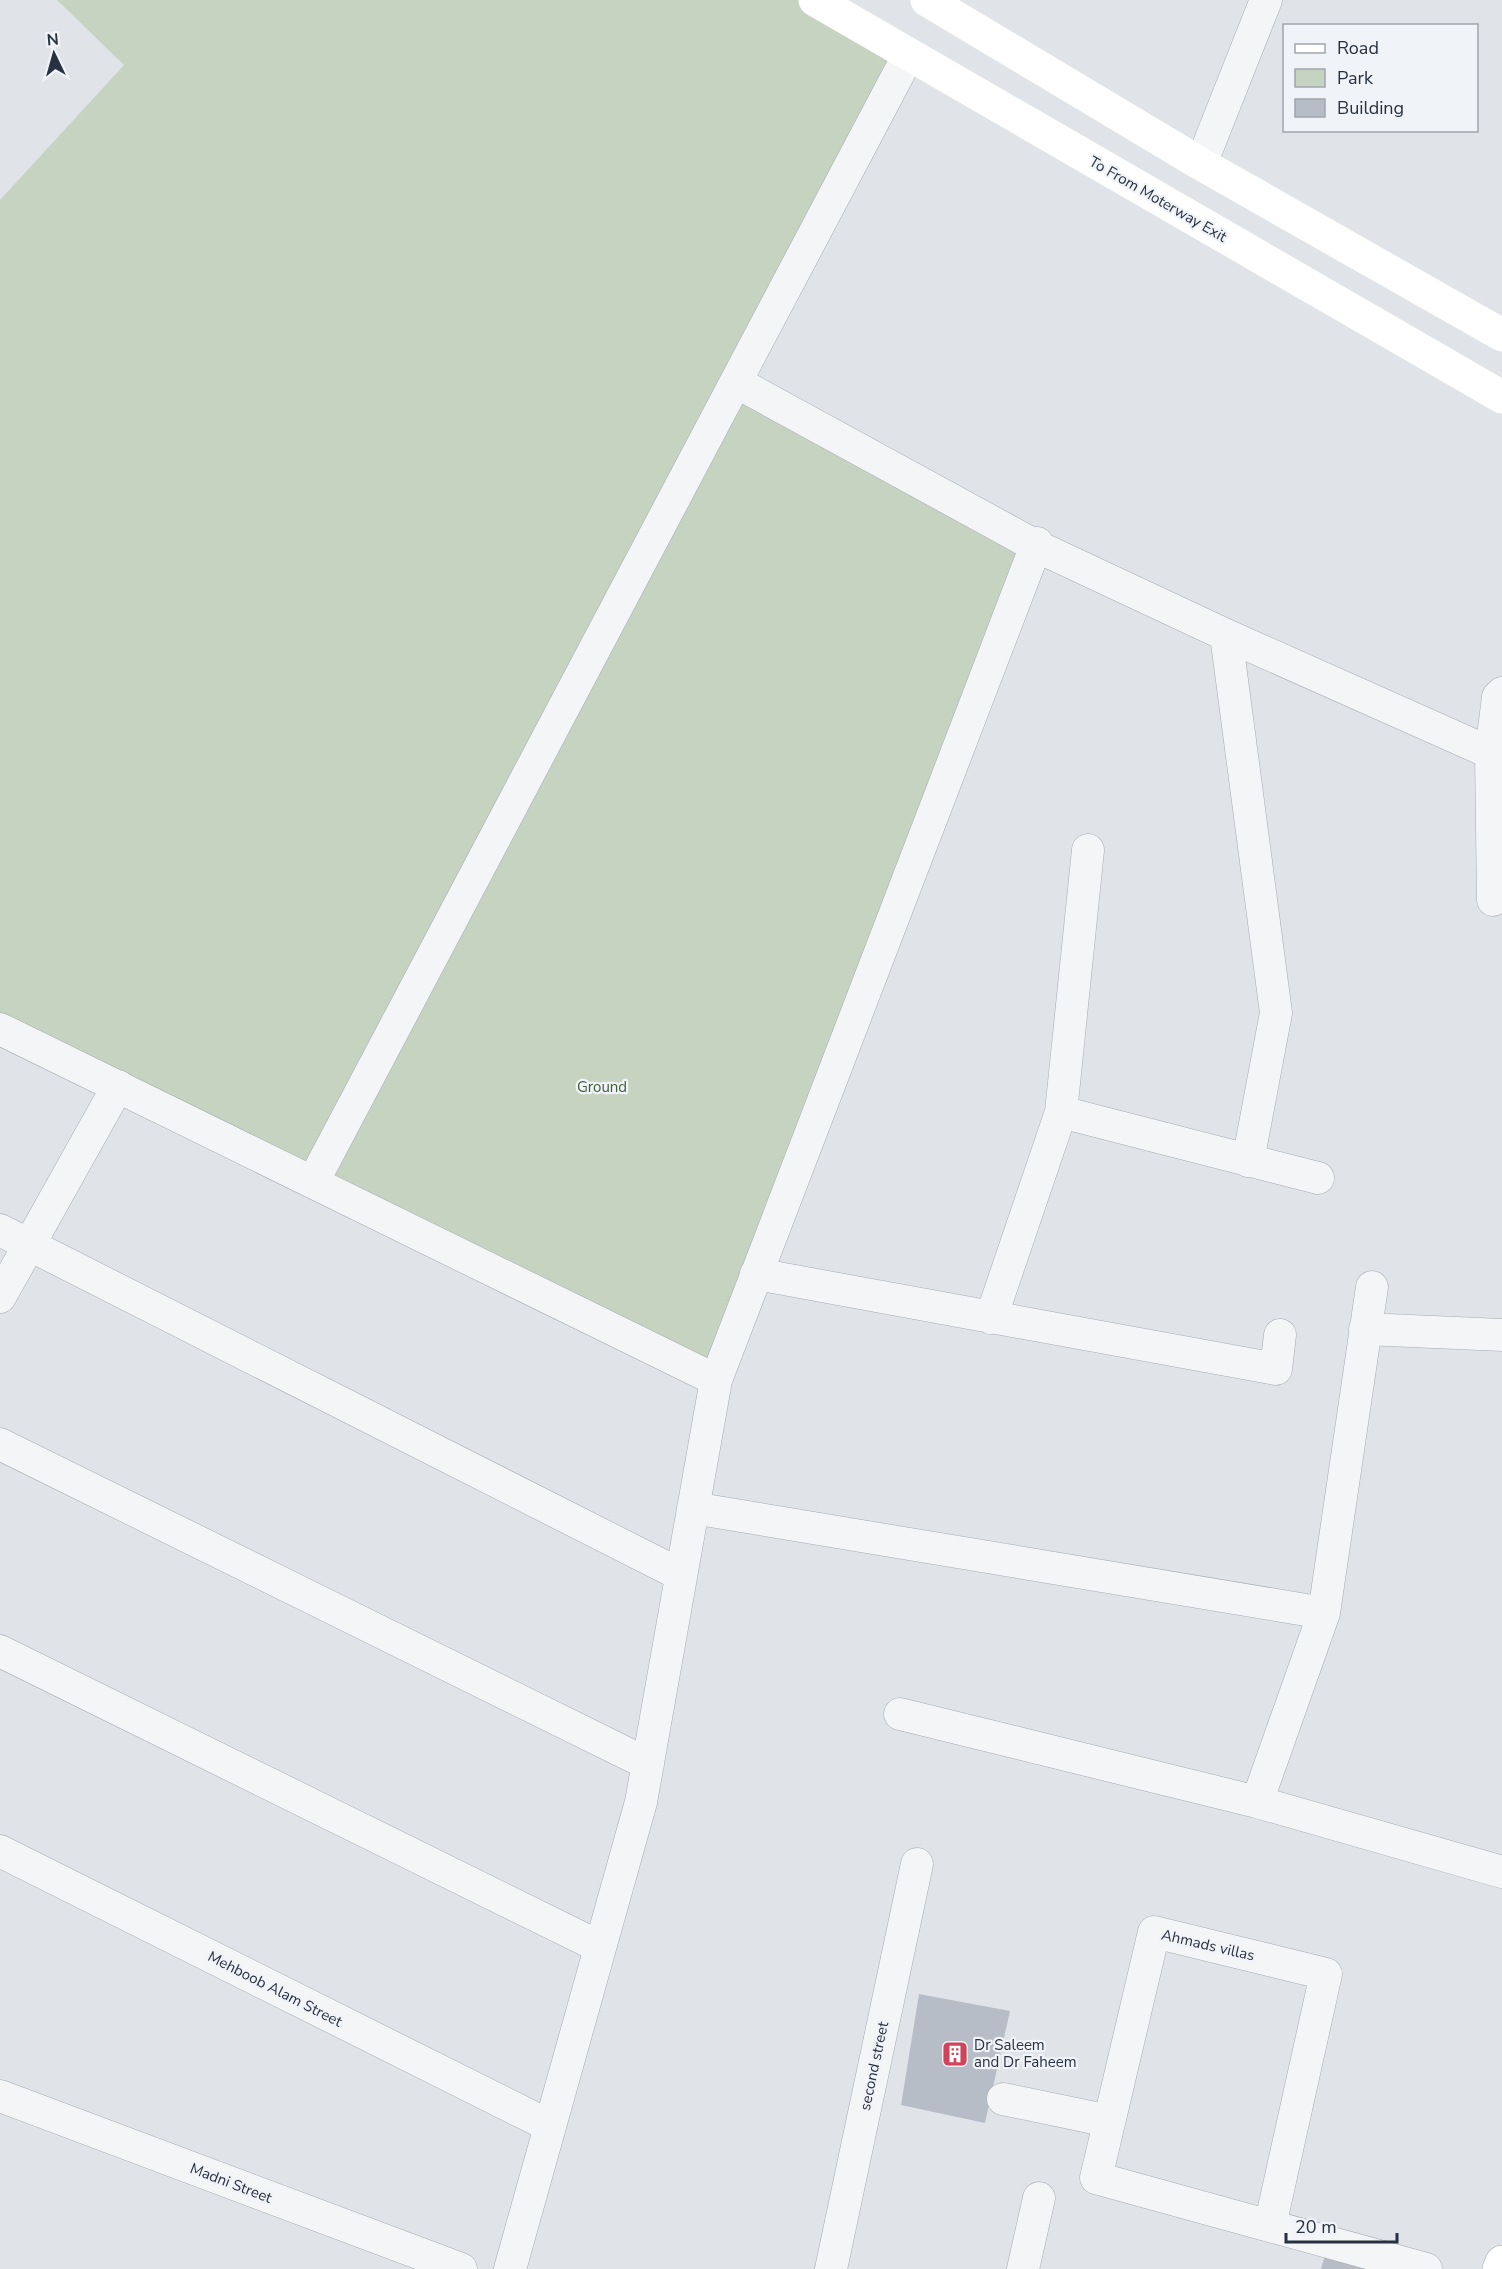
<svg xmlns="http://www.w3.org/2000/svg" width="1502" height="2269" viewBox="0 0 1502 2269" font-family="'Nunito Sans',sans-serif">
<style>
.green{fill:#c6d3c1}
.building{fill:#b7bdc6}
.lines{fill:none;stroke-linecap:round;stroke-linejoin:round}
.minor-casing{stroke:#a5abb3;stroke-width:33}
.primary-casing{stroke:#9fa8b5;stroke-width:34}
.minor{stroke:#f3f5f7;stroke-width:32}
.secondary{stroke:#fff;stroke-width:33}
.primary{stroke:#fff;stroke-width:33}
.labels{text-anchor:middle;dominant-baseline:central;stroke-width:4.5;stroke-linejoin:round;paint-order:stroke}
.street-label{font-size:15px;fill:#283141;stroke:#f0f3f7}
.park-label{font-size:15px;fill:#3d5d35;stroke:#f0f3f7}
.poi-label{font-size:15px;fill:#283141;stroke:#f0f3f7;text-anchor:start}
</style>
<rect width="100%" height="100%" fill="#e0e4e9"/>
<path class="green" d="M 57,0 L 815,0 L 908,56 L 736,382 L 1037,543 L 716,1380 L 0,1029 L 0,200 L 124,65 Z"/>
<path class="building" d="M 919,1994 L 1010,2011 L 985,2123 L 901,2105 Z
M 1325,2255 L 1376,2269 L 1321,2269 Z"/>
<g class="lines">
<defs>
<path id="minor" d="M 1201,164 L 1266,0
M 736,382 L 1036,546 L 1226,635 L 1491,753 L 1493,900
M 1226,635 L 1276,1013 L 1248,1161
M 1491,753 L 1498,697 L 1502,693
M 0,1029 L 716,1380
M 1061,1112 L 1318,1178
M 313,1182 L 908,56
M 0,1230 L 681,1575
M 756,1274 L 1276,1369 L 1280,1335
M 1372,1287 L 1324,1613 L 1257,1802 L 1502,1872
M 0,1297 L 118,1086
M 991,1318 L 1061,1112 L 1088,850
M 1365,1329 L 1502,1335
M 0,1444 L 648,1764
M 693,1508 L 1324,1613
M 0,1651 L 600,1947
M 900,1714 L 1257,1802
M 0,1851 L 550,2126
M 0,2096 L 461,2269
M 1003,2099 L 1109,2121
M 1270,2226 L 1326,1974 L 1154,1932 L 1096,2178 L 1426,2269
M 510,2269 L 641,1802 L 716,1380 L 1037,543
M 831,2269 L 917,1864
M 1023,2269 L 1039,2198"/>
<path id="primary" d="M 1499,2269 L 1502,2262"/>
</defs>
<use href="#minor" class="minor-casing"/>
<use href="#primary" class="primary-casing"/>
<use href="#minor" class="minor"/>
<path class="secondary" d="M 815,0 L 1502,397
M 927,0 L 1201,164 L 1502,335"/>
<use href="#primary" class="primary"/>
</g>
<defs>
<symbol id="building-square" viewBox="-11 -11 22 22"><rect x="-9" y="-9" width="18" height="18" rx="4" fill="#d04358" stroke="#f0f3f7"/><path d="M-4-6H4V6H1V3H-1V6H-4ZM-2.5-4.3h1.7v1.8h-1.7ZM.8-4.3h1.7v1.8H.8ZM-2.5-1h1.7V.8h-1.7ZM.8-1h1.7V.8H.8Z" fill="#fff"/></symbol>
</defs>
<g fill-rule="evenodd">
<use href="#building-square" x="940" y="2039" width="30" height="30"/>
</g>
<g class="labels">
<g class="street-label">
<text transform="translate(1158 199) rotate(30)">To From Moterway Exit</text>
<text transform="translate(1208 1945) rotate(13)">Ahmads villas</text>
<text transform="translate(275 1989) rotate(27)">Mehboob Alam Street</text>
<text transform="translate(874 2066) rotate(-78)">second street</text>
<text transform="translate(231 2183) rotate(21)">Madni Street</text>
</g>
<g class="park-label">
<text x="602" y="1087">Ground</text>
</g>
<g class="poi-label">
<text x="974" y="2045">Dr Saleem<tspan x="974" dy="17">and Dr Faheem</tspan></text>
</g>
</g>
<rect x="1283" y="24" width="195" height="108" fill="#f0f3f7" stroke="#a0a5ae" stroke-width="1.5"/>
<rect x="1295" y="44" width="30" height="9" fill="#ffffff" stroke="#a0a5ae" stroke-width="1.5"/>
<text x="1337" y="54" font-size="18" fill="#283141">Road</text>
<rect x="1295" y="69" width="30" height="18" fill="#c6d3c1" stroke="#a0a5ae" stroke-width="1.5"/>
<text x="1337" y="84" font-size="18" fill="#283141">Park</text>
<rect x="1295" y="99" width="30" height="18" fill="#b7bdc6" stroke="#a0a5ae" stroke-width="1.5"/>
<text x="1337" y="114" font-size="18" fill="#283141">Building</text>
<g transform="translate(54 54) rotate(355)" stroke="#f0f3f7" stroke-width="4.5" paint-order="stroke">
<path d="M0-4.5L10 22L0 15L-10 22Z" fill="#283141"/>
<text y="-9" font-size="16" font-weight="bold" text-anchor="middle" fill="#283141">N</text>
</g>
<path d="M1286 2233v9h111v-9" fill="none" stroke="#283141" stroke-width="3"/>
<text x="1295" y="2233" font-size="18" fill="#283141" stroke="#f0f3f7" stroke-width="4.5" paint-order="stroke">20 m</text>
</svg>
